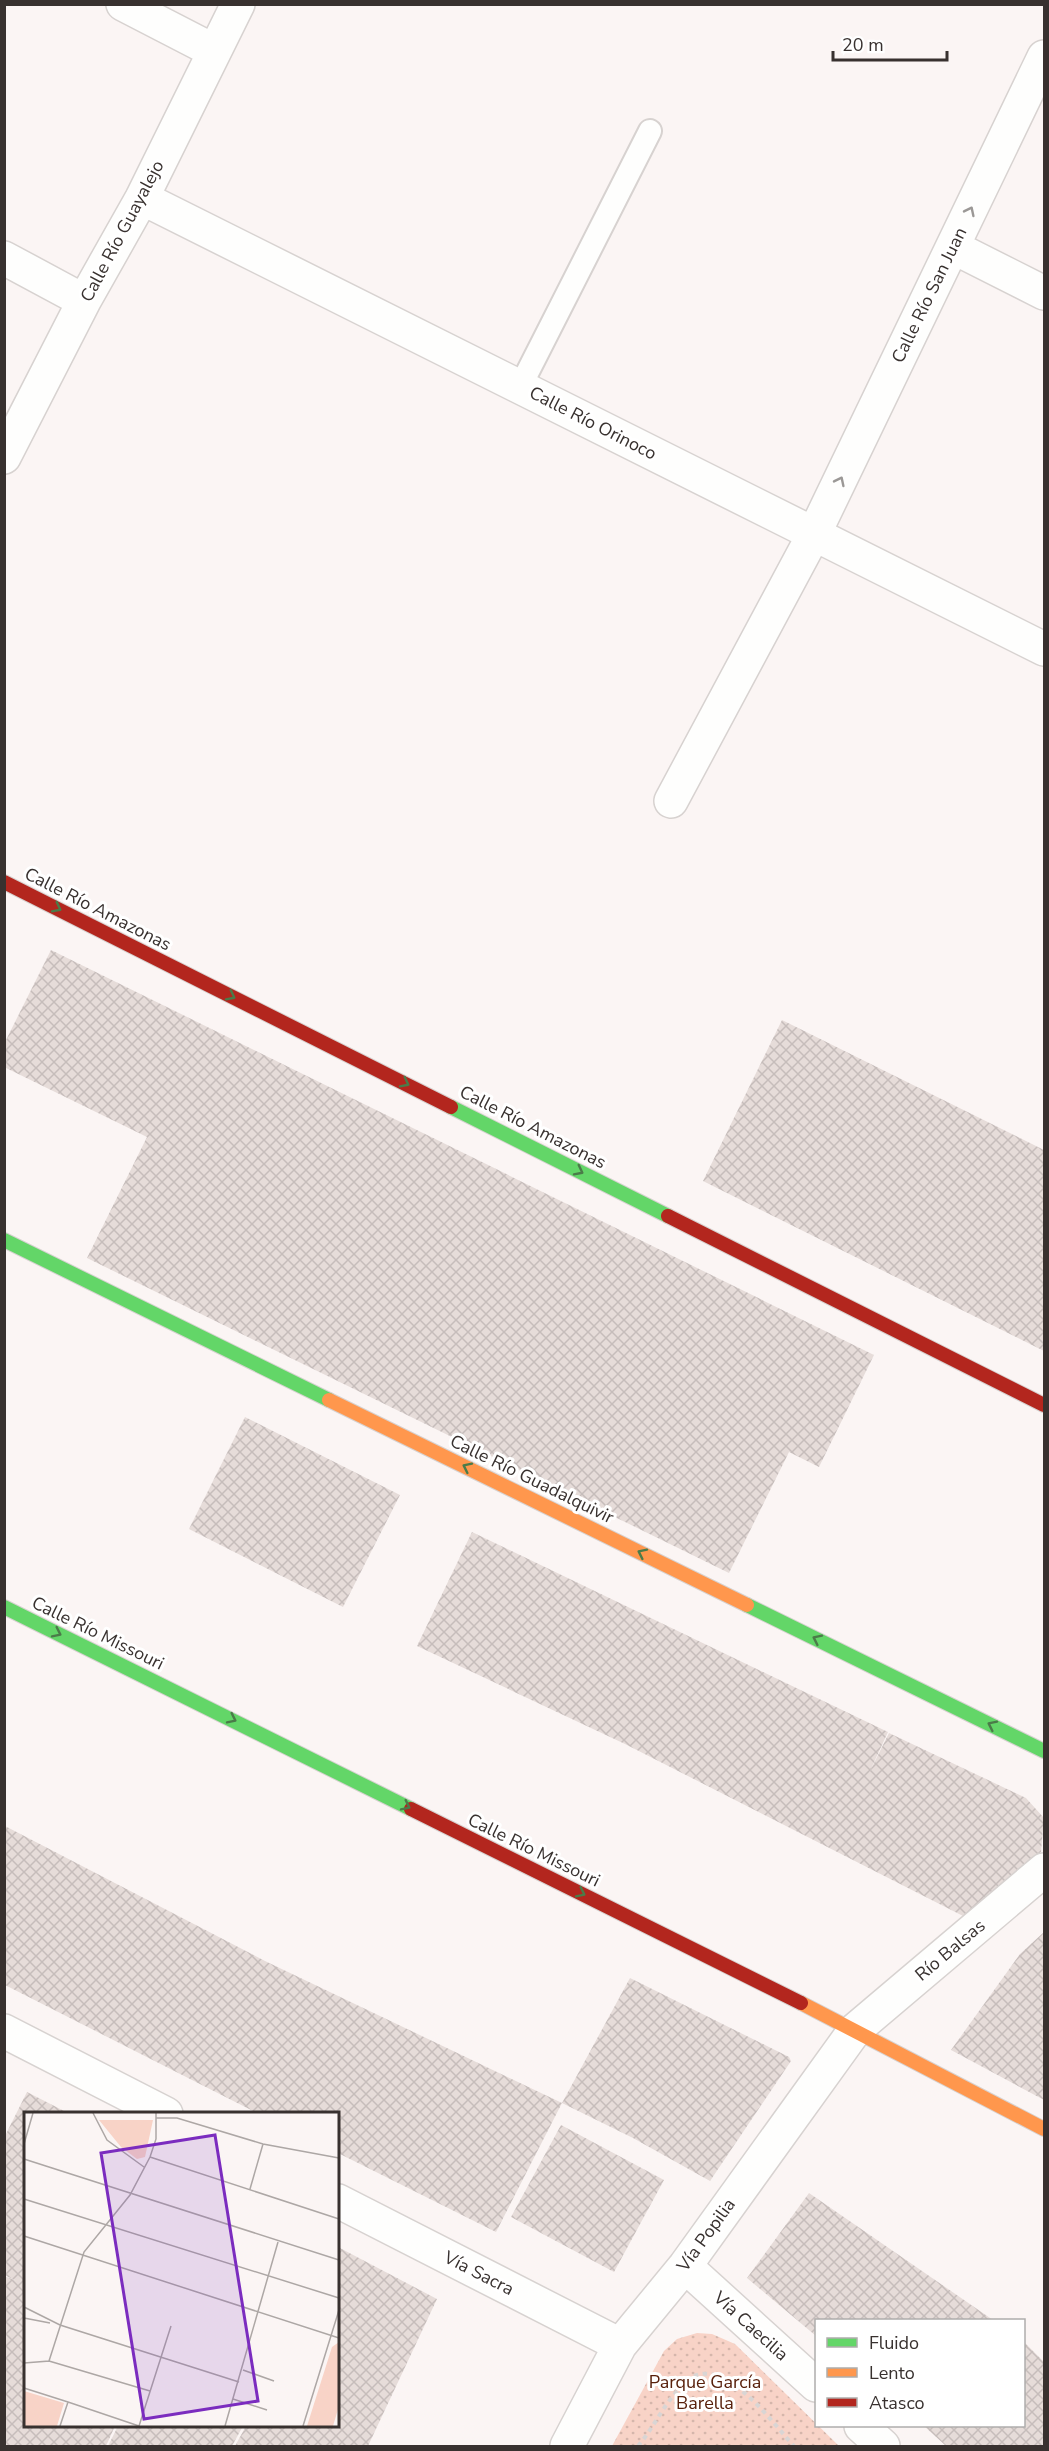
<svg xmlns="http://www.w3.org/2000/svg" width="1049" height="2451" viewBox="0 0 1049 2451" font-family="'Nunito Sans',sans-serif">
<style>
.park{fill:url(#park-dots)}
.building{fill:url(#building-cross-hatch)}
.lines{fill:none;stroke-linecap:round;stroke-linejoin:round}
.lane-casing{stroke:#d7d2d0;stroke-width:26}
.street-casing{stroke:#d7d2d0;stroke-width:36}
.fast-casing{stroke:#d7d2d0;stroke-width:16}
.slow-casing{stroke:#d7d2d0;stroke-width:16}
.jam-casing{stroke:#d7d2d0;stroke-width:16}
.path{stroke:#d9d5d4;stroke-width:4;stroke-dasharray:4.5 4.5;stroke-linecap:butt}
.lane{stroke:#fefefd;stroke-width:22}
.street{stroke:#fefefd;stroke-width:33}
.fast{stroke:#63d668;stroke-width:14}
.slow{stroke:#ff974d;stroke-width:14}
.jam{stroke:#b3261e;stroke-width:14}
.oneway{stroke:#9b9896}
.oneway2{stroke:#4b7b49}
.labels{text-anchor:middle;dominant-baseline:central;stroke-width:6;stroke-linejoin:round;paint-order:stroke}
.street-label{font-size:18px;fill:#38312f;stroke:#fff}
.park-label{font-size:18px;fill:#58200b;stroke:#fff}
.inset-road{fill:none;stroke:#ada7a5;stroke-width:1.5}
.view{fill:#7b2cbf;fill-opacity:0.15;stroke:#7b2cbf;stroke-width:3}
.inset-edge{fill:none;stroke:#38312f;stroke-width:3}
</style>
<defs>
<pattern id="park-dots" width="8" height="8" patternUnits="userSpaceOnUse" patternTransform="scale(1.5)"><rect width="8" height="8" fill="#f8d3c7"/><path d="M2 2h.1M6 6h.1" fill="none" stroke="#d5b6ab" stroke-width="1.8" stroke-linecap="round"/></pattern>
<pattern id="building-cross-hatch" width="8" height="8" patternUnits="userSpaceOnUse" patternTransform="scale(1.5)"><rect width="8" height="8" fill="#e6dcd9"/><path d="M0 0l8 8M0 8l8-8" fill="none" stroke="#c6bdbb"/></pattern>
</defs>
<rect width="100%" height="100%" fill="#fbf5f4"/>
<path class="park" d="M 697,2333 L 712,2334 L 735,2344 L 839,2446 L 612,2446 L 664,2351 L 677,2339 Z"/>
<path class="building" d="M 51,950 L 874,1355 L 819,1467 L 789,1452 L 729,1573 L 87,1258 L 147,1137 L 4,1067 L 4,1044 Z
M 782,1020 L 1044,1150 L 1044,1351 L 703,1181 Z
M 245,1417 L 400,1495 L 343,1607 L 189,1529 Z
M 472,1532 L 888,1732 L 869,1773 L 889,1733 L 1026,1798 L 1044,1818 L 1041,1852 L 965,1917 L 625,1744 L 417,1646 Z
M 5,1826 L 265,1961 L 562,2103 L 630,1978 L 789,2057 L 791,2061 L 710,2181 L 633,2138 L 562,2103 L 496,2232 L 338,2153 L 338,2114 L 259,2114 L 5,1985 Z
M 1044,1932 L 1044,2100 L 951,2050 L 1020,1954 Z
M 27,2092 L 70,2114 L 26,2114 L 26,2426 L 115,2426 L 106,2446 L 4,2446 L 4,2276 L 17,2281 L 4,2275 L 4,2138 Z
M 561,2125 L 664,2180 L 614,2272 L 511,2217 Z
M 809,2193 L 993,2320 L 816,2320 L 816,2336 L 747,2278 Z
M 338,2247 L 437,2299 L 368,2446 L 235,2446 L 246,2426 L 338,2426 Z
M 1024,2342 L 1044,2362 L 1044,2446 L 946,2446 L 924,2426 L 1024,2426 Z
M 118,2426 L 243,2426 L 232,2446 L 108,2446 Z"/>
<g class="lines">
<defs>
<path id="lane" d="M 520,387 L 650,131"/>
<path id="street" d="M 123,4 L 214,51
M 142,198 L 1044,649
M 953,247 L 1044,293
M 4,258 L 84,301
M 4,457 L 84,301 L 142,198 L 238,4
M 671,801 L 814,534 L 1044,57
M 4,2031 L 166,2114
M 338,2201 L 620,2345
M 685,2266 L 816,2385
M 861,2426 L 883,2446
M 567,2446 L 620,2345 L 685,2266 L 855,2030 L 1044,1870"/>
<path id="fast" d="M 451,1107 L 668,1216
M 4,1240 L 329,1400
M 747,1605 L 1044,1751
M 4,1607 L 411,1809"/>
<path id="slow" d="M 329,1400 L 747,1605
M 801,2003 L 1044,2129"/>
<path id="jam" d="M 4,882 L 451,1107
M 668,1216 L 1044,1405
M 411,1809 L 801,2003"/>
</defs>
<use href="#lane" class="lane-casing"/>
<use href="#street" class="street-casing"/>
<use href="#fast" class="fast-casing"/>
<use href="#slow" class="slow-casing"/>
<use href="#jam" class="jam-casing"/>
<path class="path" d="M 638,2446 C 651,2431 660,2412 673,2396 C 679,2389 688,2378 697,2375 C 731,2364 774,2425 794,2446"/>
<use href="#lane" class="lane"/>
<use href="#street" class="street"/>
<use href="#fast" class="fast"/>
<use href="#slow" class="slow"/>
<use href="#jam" class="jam"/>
</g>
<defs><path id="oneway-chevron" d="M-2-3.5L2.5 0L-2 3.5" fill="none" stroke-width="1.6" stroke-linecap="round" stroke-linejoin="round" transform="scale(1.5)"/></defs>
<g class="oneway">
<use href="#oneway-chevron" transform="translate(970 211) rotate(-64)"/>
<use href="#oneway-chevron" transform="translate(840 481) rotate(-64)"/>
</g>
<g class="oneway2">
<use href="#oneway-chevron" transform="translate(57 908) rotate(27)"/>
<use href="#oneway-chevron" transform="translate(231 996) rotate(27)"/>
<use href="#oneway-chevron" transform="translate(405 1083) rotate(27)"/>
<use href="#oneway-chevron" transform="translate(579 1171) rotate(27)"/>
<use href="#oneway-chevron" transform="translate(467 1467) rotate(-154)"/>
<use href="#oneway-chevron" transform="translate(642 1553) rotate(-154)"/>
<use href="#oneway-chevron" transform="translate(57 1633) rotate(26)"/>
<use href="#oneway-chevron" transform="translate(817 1639) rotate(-154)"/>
<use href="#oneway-chevron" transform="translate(232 1719) rotate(26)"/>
<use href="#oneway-chevron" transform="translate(992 1725) rotate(-154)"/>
<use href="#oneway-chevron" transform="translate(406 1806) rotate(26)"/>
<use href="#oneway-chevron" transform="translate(581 1893) rotate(26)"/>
</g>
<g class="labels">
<g class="street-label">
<text transform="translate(122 231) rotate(-62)">Calle Río Guayalejo</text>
<text transform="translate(929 295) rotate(-64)">Calle Río San Juan</text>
<text transform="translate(593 423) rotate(27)">Calle Río Orinoco</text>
<text transform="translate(98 909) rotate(27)">Calle Río Amazonas</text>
<text transform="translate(533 1127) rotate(27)">Calle Río Amazonas</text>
<text transform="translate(532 1479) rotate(26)">Calle Río Guadalquivir</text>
<text transform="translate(98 1633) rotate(26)">Calle Río Missouri</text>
<text transform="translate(534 1850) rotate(26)">Calle Río Missouri</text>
<text transform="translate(950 1950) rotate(-40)">Río Balsas</text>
<text transform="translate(706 2235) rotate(-54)">Vía Popilia</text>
<text transform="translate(479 2273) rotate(27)">Vía Sacra</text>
<text transform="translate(751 2326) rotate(42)">Vía Caecilia</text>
</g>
<g class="park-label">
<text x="705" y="2382">Parque García<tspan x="705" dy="21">Barella</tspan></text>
</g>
</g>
<g transform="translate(24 2112)">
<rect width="315" height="315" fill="#fbf5f4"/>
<path d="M 75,8 L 129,8 L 121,45 L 113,47 L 97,35 ZM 315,230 L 315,294 L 309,314 L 283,314 L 308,235 ZM 0,279 L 40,291 L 33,314 L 0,314 Z" fill="#f8d3c7"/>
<path class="inset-road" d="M 69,1 L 83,28 L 120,55M 132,6 L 153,6 L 239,32 L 315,46M 0,32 L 9,1M 126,45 L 315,107M 0,47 L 315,148M 226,77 L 239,32M 0,87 L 315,186M 0,124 L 315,226M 0,195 L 36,213 L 215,270M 0,206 L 26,211M 25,249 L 126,279M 0,251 L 25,249 L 60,140 L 106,83 L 126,45 L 132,27 L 132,1M 219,258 L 250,269M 0,276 L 44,290 L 115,314 L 147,214M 209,287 L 243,298M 36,314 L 44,290M 201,314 L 254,130M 279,314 L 315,198"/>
<path class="view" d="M 191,23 L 234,289 L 120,307 L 77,41 Z"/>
<rect width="315" height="315" class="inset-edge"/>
</g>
<rect width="1049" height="2451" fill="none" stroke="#38312f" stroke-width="12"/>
<rect x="815" y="2319" width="210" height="108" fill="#ffffff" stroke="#afadac" stroke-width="1.5"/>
<rect x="827" y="2338" width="30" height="9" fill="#63d668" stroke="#afadac" stroke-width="1.5"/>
<text x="869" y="2349" font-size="18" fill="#38312f">Fluido</text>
<rect x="827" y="2368" width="30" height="9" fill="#ff974d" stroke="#afadac" stroke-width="1.5"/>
<text x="869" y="2379" font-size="18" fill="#38312f">Lento</text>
<rect x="827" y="2398" width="30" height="9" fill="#b3261e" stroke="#afadac" stroke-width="1.5"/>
<text x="869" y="2409" font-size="18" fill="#38312f">Atasco</text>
<path d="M833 51v9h114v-9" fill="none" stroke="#38312f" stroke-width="3"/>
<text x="842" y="51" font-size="18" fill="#38312f" stroke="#ffffff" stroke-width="4.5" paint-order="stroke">20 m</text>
</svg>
